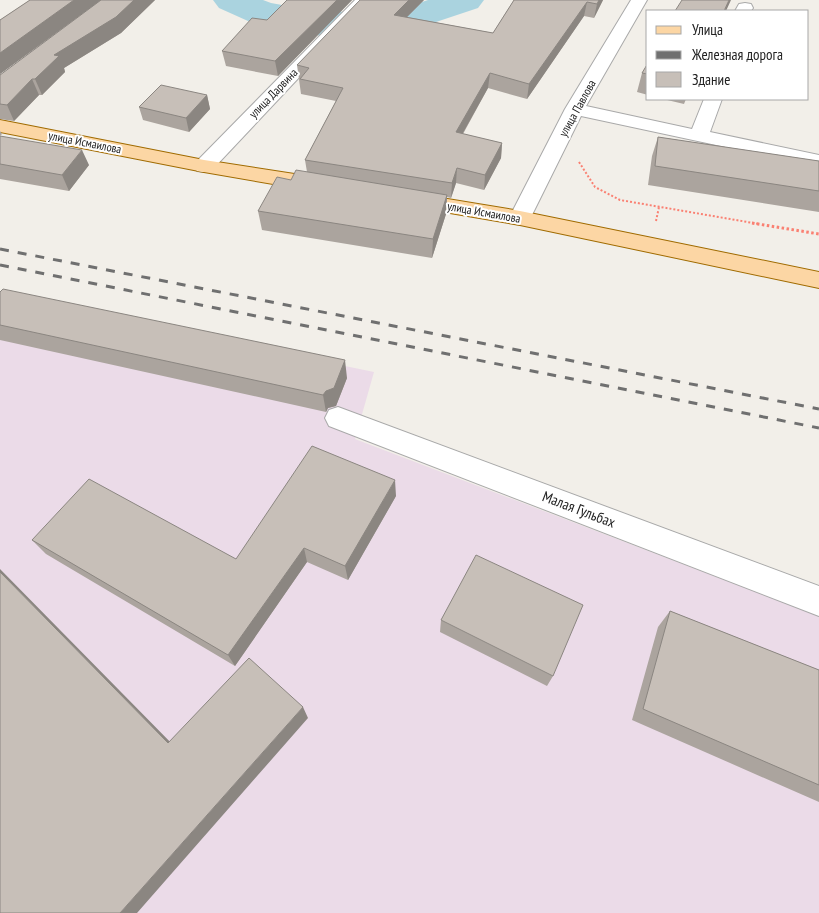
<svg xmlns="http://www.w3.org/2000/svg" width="819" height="913" viewBox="0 0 819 913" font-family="'PT Sans Narrow',sans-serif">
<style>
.industrial{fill:#ebdbe8}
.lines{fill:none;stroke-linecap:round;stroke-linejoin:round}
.river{fill:#aad3df;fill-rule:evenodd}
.minor-casing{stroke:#a9a9a9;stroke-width:2}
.major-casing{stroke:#a06b00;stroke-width:2}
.path-far1{stroke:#fa8072;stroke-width:2;stroke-dasharray:2 2;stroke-linecap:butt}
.path{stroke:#fa8072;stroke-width:3;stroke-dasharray:2.5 2.5;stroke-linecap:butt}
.minor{fill:#fff;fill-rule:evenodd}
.major{fill:#fcd6a4;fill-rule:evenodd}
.rail{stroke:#707070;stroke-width:3;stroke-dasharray:9 9;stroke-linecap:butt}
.wall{fill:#aba49e}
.shaded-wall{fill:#8b8681}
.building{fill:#c7bfb8;stroke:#8b8681}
.labels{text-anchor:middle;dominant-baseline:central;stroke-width:4;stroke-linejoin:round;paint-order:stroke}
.far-street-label{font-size:12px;fill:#222;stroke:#fff}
.street-label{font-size:15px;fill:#222;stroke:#fff}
</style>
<rect width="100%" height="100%" fill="#f2efe9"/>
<path class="industrial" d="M 0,295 L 374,372 L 355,439 L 819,616 L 819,913 L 0,913 Z"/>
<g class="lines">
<path class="river" d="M 213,0 L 263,0 L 271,3 L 326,13 L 410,6 L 428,0 L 484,0 L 478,8 L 415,29 L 326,37 L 248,21 L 219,8 Z"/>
<defs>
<path id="minor" d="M 355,0 L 372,0 L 211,171 L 204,172 L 197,171 L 194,166 L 197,161 Z
M 631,0 L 647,0 L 586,106 L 692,129 L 704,99 L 722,99 L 710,132 L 819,155 L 819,167 L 581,116 L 528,223 L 520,225 L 512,223 L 509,218 L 565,109 Z
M 745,3 L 751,4 L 753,8 L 751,11 L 735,11 L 739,4 Z
M 338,407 L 819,586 L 819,616 L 329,426 L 325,418 L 329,410 Z"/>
<path id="major" d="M 0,120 L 204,160 L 314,177 L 321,179 L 324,184 L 321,189 L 314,191 L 204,172 L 0,132 Z
M 411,193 L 520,211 L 819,272 L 819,288 L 520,225 L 403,205 L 400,200 L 403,195 Z"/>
</defs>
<use href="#minor" class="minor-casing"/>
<use href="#major" class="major-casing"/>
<path class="path-far1" d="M 579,162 L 595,187 L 620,200 L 759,224
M 656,221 L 659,207"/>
<path class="path" d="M 752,223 L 819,234"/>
<use href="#minor" class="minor"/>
<use href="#major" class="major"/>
<path class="rail" d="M 0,249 L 819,409
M 0,265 L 819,428"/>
</g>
<path class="wall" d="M 30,0 L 155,0 L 121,33 L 64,68 L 65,72 L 42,95 L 39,95 L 14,121 L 0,119 L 0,75 L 96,4 L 0,74 L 0,20 Z
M 287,0 L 352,0 L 278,76 L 226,66 L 222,51 L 267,20 Z
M 424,0 L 407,17 L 493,33 L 514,0 L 603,0 L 594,18 L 584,16 L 527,99 L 488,88 L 463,134 L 502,143 L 501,158 L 484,190 L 456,183 L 451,198 L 447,197 L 446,214 L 432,258 L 262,230 L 258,211 L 291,180 L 307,172 L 305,160 L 336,101 L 301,94 L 297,65 Z
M 648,63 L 648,95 L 637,92 L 642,73 Z
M 207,95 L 210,109 L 189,132 L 143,120 L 139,107 Z
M 663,99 L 686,99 L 684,104 Z
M 0,131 L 2,134 L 0,136 L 89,165 L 69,191 L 0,179 Z
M 658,137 L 819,161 L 819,212 L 648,185 L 652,156 Z
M 0,292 L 347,378 L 336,406 L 328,408 L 326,412 L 0,340 Z
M 396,496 L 348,580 L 307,562 L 235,666 L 46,554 L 32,540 L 236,559 Z
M 670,611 L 819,670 L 819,802 L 632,720 L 658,627 Z
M 441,620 L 553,676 L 547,686 L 440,632 Z"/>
<path class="shaded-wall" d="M 74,0 L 101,0 L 0,74 L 0,53 Z
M 134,0 L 155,0 L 121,33 L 64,68 L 65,72 L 42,95 L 35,79 L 54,55 Z
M 337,0 L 352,0 L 278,76 L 275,61 Z
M 409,0 L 424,0 L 394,30 L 394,15 Z
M 599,0 L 603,0 L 594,18 L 597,4 Z
M 729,0 L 731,0 L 726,11 L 724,11 Z
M 587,2 L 584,16 L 527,99 L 529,84 Z
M 490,73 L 488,88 L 455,147 L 456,132 Z
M 32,79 L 39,95 L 14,121 L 7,105 Z
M 207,95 L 210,109 L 189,132 L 186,118 Z
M 502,143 L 501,158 L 484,190 L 485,175 Z
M 82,150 L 89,165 L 69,191 L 62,175 Z
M 457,168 L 456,183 L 451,198 L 452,183 Z
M 447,195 L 446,214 L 432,258 L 433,239 Z
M 345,360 L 347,378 L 336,406 L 328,408 L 326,412 L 323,395 Z
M 395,480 L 396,496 L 348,580 L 345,566 Z
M 304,548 L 307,562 L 235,666 L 228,655 Z
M 0,569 L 180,752 L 168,743 L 0,572 Z
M 303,707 L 308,718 L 137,913 L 120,913 Z"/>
<path class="building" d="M 30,0 L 74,0 L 0,53 L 0,20 Z
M 101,0 L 134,0 L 116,17 L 54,55 L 59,56 L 35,79 L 32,79 L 7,105 L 0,104 L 0,75 Z
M 287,0 L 337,0 L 275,61 L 222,51 L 252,18 L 267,20 Z
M 360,0 L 409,0 L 394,15 L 493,33 L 514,0 L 599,0 L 597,4 L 587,2 L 529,84 L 490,73 L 456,132 L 502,143 L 485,175 L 457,168 L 452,183 L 305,160 L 343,88 L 300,79 L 309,68 L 297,65 Z
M 682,0 L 729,0 L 724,11 L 675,11 Z
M 648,63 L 648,74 L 642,73 Z
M 161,85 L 207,95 L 186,118 L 139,107 Z
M 0,136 L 82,150 L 62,175 L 0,164 Z
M 658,137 L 819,161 L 819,191 L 655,166 Z
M 296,170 L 447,195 L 433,239 L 258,211 L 277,177 L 291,180 Z
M 3,289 L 345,360 L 334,388 L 326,391 L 323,395 L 0,325 L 0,292 Z
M 312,446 L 395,480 L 345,566 L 304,548 L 228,655 L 32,540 L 89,479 L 236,559 Z
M 476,555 L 583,605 L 553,676 L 441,620 Z
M 0,572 L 168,743 L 249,658 L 303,707 L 120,913 L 0,913 Z
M 670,611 L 819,670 L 819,785 L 643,709 Z"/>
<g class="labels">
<g class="far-street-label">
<text transform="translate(273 93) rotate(-46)">улица Дарвина</text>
<text transform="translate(577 108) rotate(-61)">улица Павлова</text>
<text transform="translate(85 142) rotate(11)">улица Исмаилова</text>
<text transform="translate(484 212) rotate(10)">улица Исмаилова</text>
</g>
<g class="street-label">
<text transform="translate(579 509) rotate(21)">Малая Гульбах</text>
</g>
</g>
<rect x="646" y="10" width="162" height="90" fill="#ffffff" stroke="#a7a7a7"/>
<rect x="656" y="26" width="25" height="8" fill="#fcd6a4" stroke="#a7a7a7"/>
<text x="692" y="35" font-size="15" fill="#222222">Улица</text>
<rect x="656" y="51" width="25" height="8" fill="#707070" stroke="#a7a7a7"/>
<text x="692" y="60" font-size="15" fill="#222222">Железная дорога</text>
<rect x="656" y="72" width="25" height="15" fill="#c7bfb8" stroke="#a7a7a7"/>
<text x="692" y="85" font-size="15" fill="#222222">Здание</text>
</svg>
